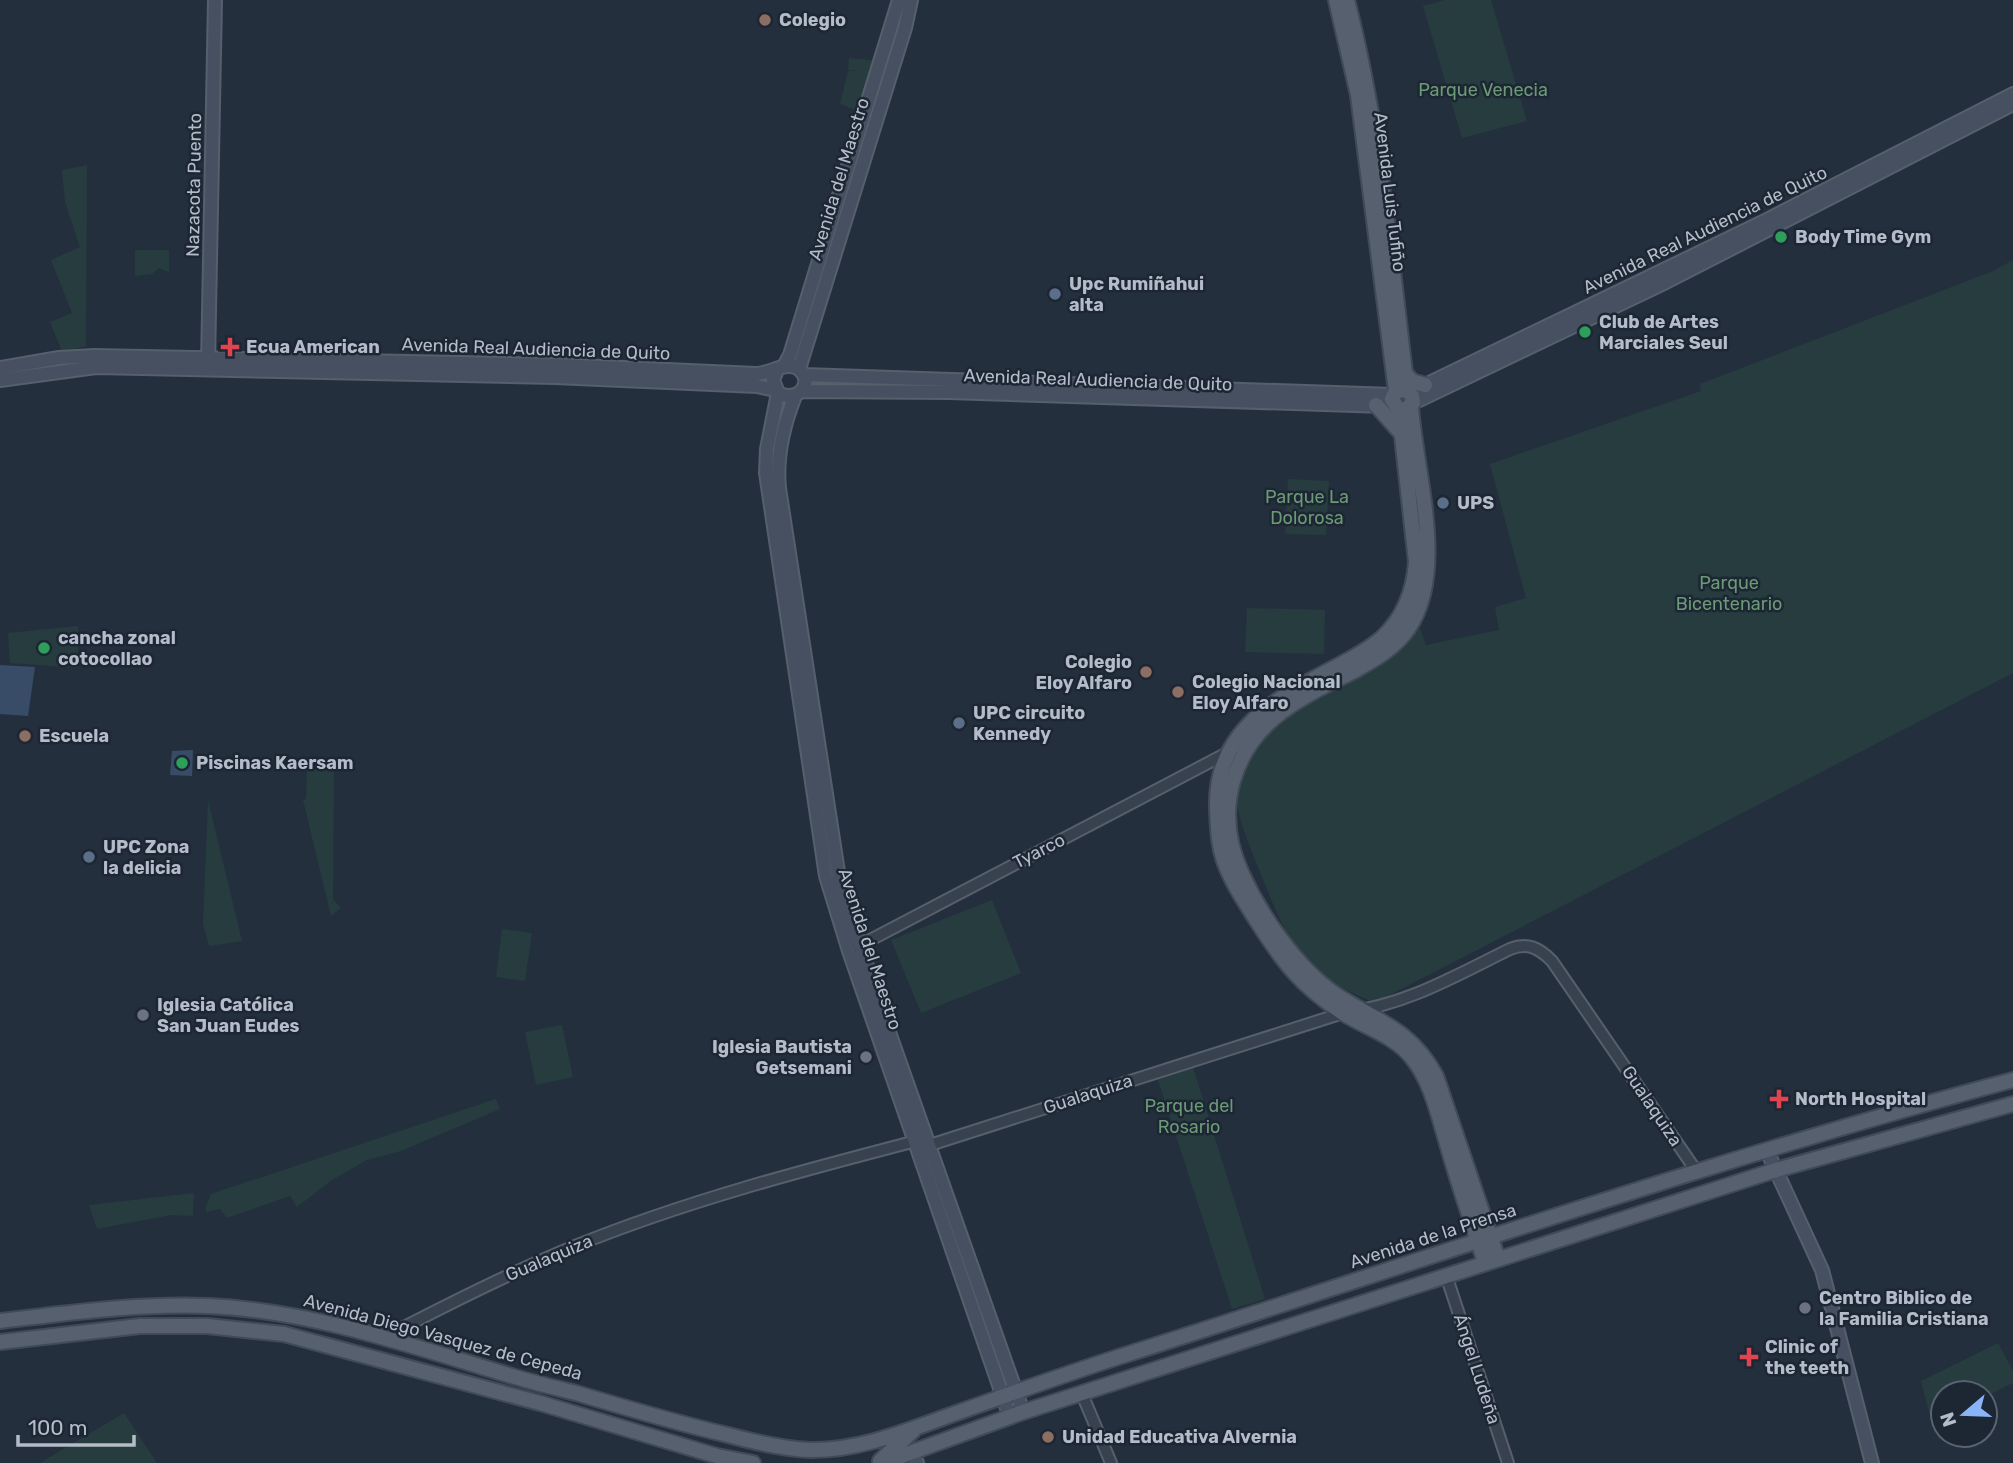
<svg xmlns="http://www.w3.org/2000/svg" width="2013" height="1463" viewBox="0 0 2013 1463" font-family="Rubik,sans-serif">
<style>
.green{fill:#263c3f}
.water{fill:#394c67}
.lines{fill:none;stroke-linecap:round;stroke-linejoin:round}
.tertiary-casing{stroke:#565f6c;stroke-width:14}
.secondary-casing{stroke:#565f6c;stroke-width:16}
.primary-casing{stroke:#414a57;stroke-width:18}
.tertiary{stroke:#38414e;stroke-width:10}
.secondary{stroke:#465061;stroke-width:12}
.primary{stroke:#56606e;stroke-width:14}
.education-dot{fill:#8d6e63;stroke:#1d2633;stroke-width:2.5}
.leisure-dot{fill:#2e9e5b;stroke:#1d2633;stroke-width:2.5}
.service-dot{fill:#5c6f8a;stroke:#1d2633;stroke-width:2.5}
.health-dot{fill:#e0444e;stroke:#1d2633;stroke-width:2.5}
.worship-dot{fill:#6b7280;stroke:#1d2633;stroke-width:2.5}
.labels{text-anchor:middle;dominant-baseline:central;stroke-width:5;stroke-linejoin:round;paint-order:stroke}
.poi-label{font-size:18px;font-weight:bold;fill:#b4bcc9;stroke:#1d2633;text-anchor:start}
.park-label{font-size:18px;fill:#6b9a76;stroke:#1d2633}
.street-label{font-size:18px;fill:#b4bcc9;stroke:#1d2633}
</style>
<rect width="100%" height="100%" fill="#242f3e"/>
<path class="green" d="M 1445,0 L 1491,0 L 1527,121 L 1462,138 L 1423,6 Z
M 849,58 L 872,60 L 871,72 L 858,111 L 840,104 L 848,71 L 859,71 L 848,70 Z
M 87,165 L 86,346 L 62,352 L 50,322 L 72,313 L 51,260 L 80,247 L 65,202 L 62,170 Z
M 135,250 L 169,250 L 169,272 L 159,268 L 152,274 L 135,276 Z
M 2013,260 L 2013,673 L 1388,996 L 1372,1002 C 1358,995 1342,989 1329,980 C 1295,959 1279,920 1265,884 C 1258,867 1237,818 1237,803 C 1239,722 1352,669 1413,630 L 1420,628 L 1426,645 L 1499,630 L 1495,607 L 1526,598 L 1490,464 L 1701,391 L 1700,384 L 1993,271 Z
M 1288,479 L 1329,481 L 1326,535 L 1285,534 Z
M 1247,608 L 1325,610 L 1324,654 L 1245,652 Z
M 78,626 L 78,668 L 10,663 L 8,633 Z
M 307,768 L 334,771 L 333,899 L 341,908 L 331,916 L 303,800 L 306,799 Z
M 208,800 L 242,941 L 209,946 L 203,924 Z
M 992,900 L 1021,973 L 921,1013 L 891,940 Z
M 502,929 L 532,933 L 525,981 L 496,977 Z
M 562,1025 L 573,1077 L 536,1085 L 525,1032 Z
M 1193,1067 L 1265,1299 L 1232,1309 L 1157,1077 Z
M 496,1099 L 500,1109 L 401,1151 L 367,1160 L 332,1180 L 297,1207 L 290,1196 L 227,1218 L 220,1209 L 206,1212 L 206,1206 L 211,1194 Z
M 194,1193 L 193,1216 L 171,1215 L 97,1229 L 89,1205 Z
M 1998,1343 L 2013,1371 L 2013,1383 L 1985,1397 L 1985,1393 L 1943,1393 L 1943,1418 L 1932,1424 L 1921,1381 Z
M 124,1413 L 157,1463 L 40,1463 Z"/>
<path class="water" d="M 0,665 L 35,667 L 28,716 L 0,714 Z
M 193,750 L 192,776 L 170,775 L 172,751 Z"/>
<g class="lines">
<defs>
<path id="tertiary" d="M 853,949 L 1229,752
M 1446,1275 L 1508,1463
M 383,1338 C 446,1305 509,1273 575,1246 C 686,1201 801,1171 916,1141 L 930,1145 L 1343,1013 C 1406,1005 1453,977 1510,949 C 1528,942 1539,948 1552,961 L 1697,1172
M 1082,1394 L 1111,1463"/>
<path id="secondary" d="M 208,364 L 215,0
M 784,366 L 790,355 L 899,0
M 0,368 L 59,358 L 94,356 L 556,365 L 756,374 C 770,374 788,360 799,369 C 815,382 798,404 778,393 L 773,380 L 777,370
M 799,369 L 905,28 L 911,0
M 804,375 L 1393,395
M 0,380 L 96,367 L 555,377 L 757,386 L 775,390
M 1417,389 L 1763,222 L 2013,94
M 801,391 L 949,392 L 1385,406
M 778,393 L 767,449 L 766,473 L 826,876 L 849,951 L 1010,1417
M 795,396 C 783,426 776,456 779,488 L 840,885 L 890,1035 L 1023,1412
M 1413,403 L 1666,282 L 2013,104
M 1767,1151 L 1822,1270 L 1872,1463
M 913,1453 L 917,1463"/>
<path id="primary" d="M 1336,0 L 1358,95 L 1396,391
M 1347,0 C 1380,128 1391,259 1407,390
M 1405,373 L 1412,381 L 1425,385
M 1376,405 L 1400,432
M 1411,406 C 1415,471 1448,571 1408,629 C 1395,648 1374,660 1354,671 C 1301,698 1251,719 1233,781 C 1224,812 1228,844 1242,874 C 1261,916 1297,968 1335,994 C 1377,1022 1410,1028 1436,1076 L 1498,1259
M 1398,409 L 1405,410 L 1413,403 L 1412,396 L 1407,390 L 1396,391 L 1392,399 L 1398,409 L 1401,427 L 1416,562 C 1414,590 1404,617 1383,637 C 1369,650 1350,659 1334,668 C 1275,699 1214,731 1217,809 C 1218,827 1218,844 1224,861 C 1232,883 1245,902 1257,921 C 1283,962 1301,986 1343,1013 C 1366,1028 1396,1036 1413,1059 C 1432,1083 1439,1118 1448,1147 C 1459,1186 1472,1224 1485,1262
M 0,1321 C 69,1313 139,1303 209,1306 C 314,1311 415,1347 515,1377 C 535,1383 556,1388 576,1393 C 626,1408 677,1423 728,1435 C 754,1442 783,1449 810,1450 C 862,1451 913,1428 962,1411 C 1018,1391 1074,1371 1131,1353 C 1424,1260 1715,1159 2013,1080
M 0,1342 L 140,1326 L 207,1326 L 284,1334 L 540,1403 L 717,1456 L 753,1463
M 880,1461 L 914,1430
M 882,1463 L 1023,1412 L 1776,1170 L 2013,1104"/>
</defs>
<use href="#tertiary" class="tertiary-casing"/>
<use href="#secondary" class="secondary-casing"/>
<use href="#primary" class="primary-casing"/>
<use href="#tertiary" class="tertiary"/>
<use href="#secondary" class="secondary"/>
<use href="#primary" class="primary"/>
</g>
<g class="education-dot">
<circle cx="765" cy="20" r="7"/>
<circle cx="1146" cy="672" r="7"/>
<circle cx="1178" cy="692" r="7"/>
<circle cx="25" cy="736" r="7"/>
<circle cx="1048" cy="1437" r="7"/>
</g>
<g class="leisure-dot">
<circle cx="1781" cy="237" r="7"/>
<circle cx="1585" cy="332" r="7"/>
<circle cx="44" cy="648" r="7"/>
<circle cx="182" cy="763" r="7"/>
</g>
<g class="service-dot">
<circle cx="1055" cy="294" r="7"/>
<circle cx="1443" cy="503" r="7"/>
<circle cx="959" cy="723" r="7"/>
<circle cx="89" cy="857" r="7"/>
</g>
<g class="health-dot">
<path d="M226.5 336.5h7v7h7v7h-7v7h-7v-7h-7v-7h7z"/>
<path d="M1775.5 1088.5h7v7h7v7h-7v7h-7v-7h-7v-7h7z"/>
<path d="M1745.5 1346.5h7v7h7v7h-7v7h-7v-7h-7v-7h7z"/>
</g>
<g class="worship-dot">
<circle cx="143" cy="1015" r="7"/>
<circle cx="866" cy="1057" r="7"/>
<circle cx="1805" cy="1308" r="7"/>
</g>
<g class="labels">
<g class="poi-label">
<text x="779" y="20">Colegio</text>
<text x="1795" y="237">Body Time Gym</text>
<text x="1069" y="284">Upc Rumiñahui<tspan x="1069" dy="21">alta</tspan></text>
<text x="1599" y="322">Club de Artes<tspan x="1599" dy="21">Marciales Seul</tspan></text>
<text x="246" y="347">Ecua American</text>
<text x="1457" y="503">UPS</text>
<text x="58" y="638">cancha zonal<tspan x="58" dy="21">cotocollao</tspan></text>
<text x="1132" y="662" text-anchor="end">Colegio<tspan x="1132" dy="21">Eloy Alfaro</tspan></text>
<text x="1192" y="682">Colegio Nacional<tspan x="1192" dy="21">Eloy Alfaro</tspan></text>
<text x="973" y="713">UPC circuito<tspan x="973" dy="21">Kennedy</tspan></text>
<text x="39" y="736">Escuela</text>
<text x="196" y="763">Piscinas Kaersam</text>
<text x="103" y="847">UPC Zona<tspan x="103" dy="21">la delicia</tspan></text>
<text x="157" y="1005">Iglesia Católica<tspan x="157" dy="21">San Juan Eudes</tspan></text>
<text x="852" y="1047" text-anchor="end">Iglesia Bautista<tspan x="852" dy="21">Getsemani</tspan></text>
<text x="1795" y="1099">North Hospital</text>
<text x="1819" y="1298">Centro Biblico de<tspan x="1819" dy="21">la Familia Cristiana</tspan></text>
<text x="1765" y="1347">Clinic of<tspan x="1765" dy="21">the teeth</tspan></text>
<text x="1062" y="1437">Unidad Educativa Alvernia</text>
</g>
<g class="park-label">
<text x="1483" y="90">Parque Venecia</text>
<text x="1307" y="497">Parque La<tspan x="1307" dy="21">Dolorosa</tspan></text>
<text x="1729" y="583">Parque<tspan x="1729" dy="21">Bicentenario</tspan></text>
<text x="1189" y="1106">Parque del<tspan x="1189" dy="21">Rosario</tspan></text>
</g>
<g class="street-label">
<text transform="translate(839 179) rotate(-73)">Avenida del Maestro</text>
<text transform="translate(194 185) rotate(-89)">Nazacota Puento</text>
<text transform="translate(1390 192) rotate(83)">Avenida Luis Tufiño</text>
<text transform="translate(1705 230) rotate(-26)">Avenida Real Audiencia de Quito</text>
<text transform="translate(536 349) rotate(2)">Avenida Real Audiencia de Quito</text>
<text transform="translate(1098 380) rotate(2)">Avenida Real Audiencia de Quito</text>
<text transform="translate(1039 851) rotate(-27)">Tyarco</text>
<text transform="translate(870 949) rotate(72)">Avenida del Maestro</text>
<text transform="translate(1088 1094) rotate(-18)">Gualaquiza</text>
<text transform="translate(1652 1106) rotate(56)">Gualaquiza</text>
<text transform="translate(1433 1236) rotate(-18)">Avenida de la Prensa</text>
<text transform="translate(549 1258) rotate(-23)">Gualaquiza</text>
<text transform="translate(443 1337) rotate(15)">Avenida Diego Vasquez de Cepeda</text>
<text transform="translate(1477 1369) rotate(72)">Ángel Ludeña</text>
</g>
</g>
<g transform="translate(1964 1414) rotate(251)"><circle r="33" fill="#1d2633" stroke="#59626f" stroke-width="2"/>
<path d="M0-5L12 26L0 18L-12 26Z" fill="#8ab4f8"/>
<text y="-10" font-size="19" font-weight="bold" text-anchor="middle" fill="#b4bcc9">N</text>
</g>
<path d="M18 1435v10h116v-10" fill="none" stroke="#b4bcc9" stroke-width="3.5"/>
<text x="28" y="1435" font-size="21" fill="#b4bcc9" stroke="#1d2633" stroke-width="5" paint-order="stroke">100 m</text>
</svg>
